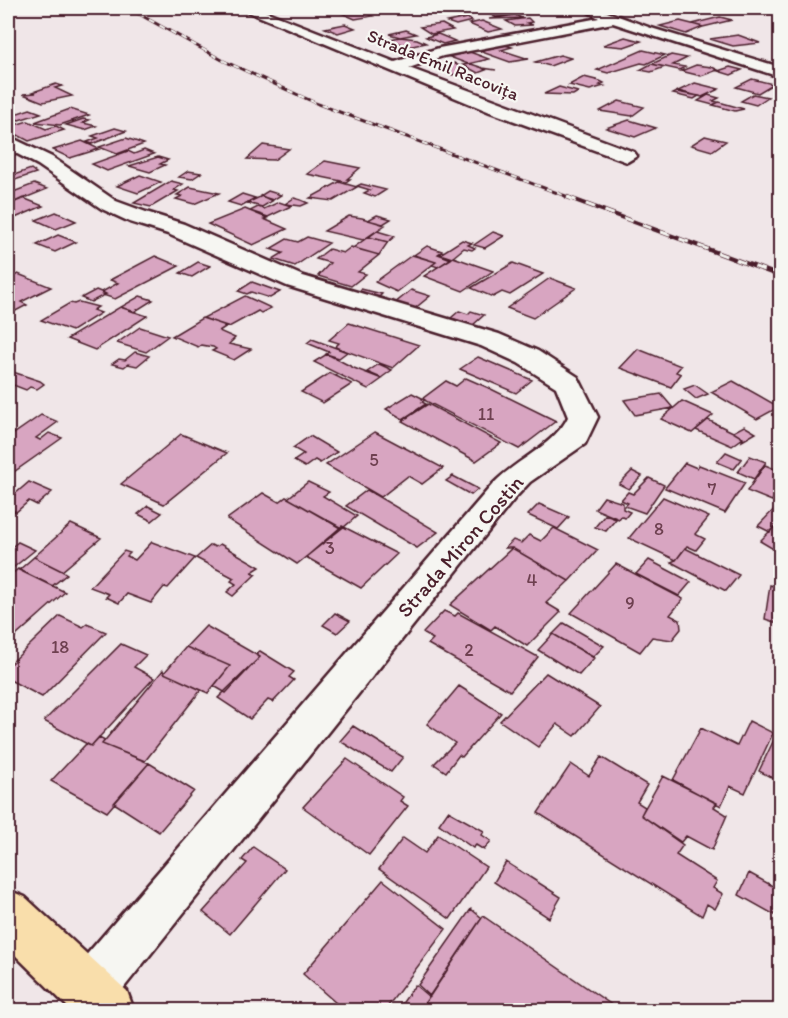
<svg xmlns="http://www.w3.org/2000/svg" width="788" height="1018" viewBox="0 0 788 1018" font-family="Itim,sans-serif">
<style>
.building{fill:#d8a5c1;stroke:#4a1f2b;stroke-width:1.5}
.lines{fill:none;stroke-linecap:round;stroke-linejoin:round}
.minor-casing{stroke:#4a1f2b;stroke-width:5}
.primary-casing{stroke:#4a1f2b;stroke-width:5}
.minor{fill:#f6f6f2;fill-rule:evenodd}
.primary{fill:#f9deab;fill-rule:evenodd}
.rail-far1-casing{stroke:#4a1f2b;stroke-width:3}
.rail-casing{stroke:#4a1f2b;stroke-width:4.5}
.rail-far1{stroke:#f6f6f2;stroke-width:2;stroke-dasharray:6;stroke-linecap:butt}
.rail{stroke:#f6f6f2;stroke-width:3;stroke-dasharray:10;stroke-linecap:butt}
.labels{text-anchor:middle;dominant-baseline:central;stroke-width:4.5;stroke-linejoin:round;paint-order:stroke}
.far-street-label{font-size:18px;fill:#4a1f2b;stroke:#f6f6f2}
.number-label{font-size:18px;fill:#6e4050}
.street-label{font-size:21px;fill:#4a1f2b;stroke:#f6f6f2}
</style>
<rect width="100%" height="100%" fill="#f0e6e8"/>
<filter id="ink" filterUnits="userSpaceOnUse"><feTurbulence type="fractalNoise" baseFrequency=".0167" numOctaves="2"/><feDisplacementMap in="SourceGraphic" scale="12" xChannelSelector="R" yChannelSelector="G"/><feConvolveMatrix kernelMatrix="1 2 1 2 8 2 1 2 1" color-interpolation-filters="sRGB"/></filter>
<g filter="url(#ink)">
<path class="building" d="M 350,9 L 361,10 L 373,16 L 355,19 L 337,11 Z
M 512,9 L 522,13 L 496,17 L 488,14 Z
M 515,15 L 522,18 L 489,19 Z
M 720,17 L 732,20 L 703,27 L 692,24 Z
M 467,18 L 472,21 L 456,25 L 447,22 Z
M 528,18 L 532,22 L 527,23 L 533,25 L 515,26 L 506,21 Z
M 482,21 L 502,29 L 488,32 L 469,24 Z
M 680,21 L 692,24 L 703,27 L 686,34 L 660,26 Z
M 345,24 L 355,28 L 338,33 L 325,28 Z
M 442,24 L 453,30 L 431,34 L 420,27 Z
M 406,30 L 416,34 L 400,37 L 389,34 Z
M 438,34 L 455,41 L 443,44 L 426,37 Z
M 738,35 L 760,43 L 733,46 L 710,39 Z
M 400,37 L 417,39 L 426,43 L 408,47 L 390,39 Z
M 625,37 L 641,41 L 624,47 L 603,45 Z
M 505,45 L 512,47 L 501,50 L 529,59 L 510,62 L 479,51 Z
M 643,50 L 665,55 L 646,64 L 641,63 L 608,73 L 597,70 Z
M 467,51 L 489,59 L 468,64 L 447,56 Z
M 560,55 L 571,58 L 550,66 L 535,62 Z
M 671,55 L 687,58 L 673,65 L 685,67 L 679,70 L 652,64 Z
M 454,63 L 467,71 L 452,75 L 435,68 Z
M 471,64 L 483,68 L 496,70 L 482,68 L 486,70 L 478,73 L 463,65 Z
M 651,64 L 665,67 L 651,72 L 640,70 Z
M 696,65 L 712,67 L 718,70 L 701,76 L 681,71 Z
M 730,67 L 742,70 L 731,75 L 718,71 Z
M 584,77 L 600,81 L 604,83 L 600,85 L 604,86 L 590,90 L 569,85 Z
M 752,79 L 773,84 L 758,93 L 736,87 Z
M 695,83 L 719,89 L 702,97 L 678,91 Z
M 56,84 L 62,86 L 55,88 L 72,96 L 43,102 L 23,94 L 36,93 L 33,92 Z
M 559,87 L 578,92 L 573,95 L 544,94 Z
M 677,92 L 687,94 L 699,96 L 694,99 L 673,94 Z
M 753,94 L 768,97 L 756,105 L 741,101 Z
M 708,95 L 719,98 L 713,101 L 718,102 L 713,105 L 698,101 Z
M 619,101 L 644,107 L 632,116 L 600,111 Z
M 719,102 L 744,109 L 735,111 L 713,105 Z
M 30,109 L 41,113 L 19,120 L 9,116 Z
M 70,109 L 89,115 L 60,125 L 35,122 Z
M 83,119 L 89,120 L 83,123 L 96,126 L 85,130 L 66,125 Z
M 629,120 L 656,128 L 635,137 L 606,128 Z
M 28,121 L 46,129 L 56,126 L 64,130 L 29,141 L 8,130 L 8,127 Z
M 115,128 L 126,131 L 92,144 L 87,142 L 98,138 L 92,136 Z
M 705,136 L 726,141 L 712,151 L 691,145 Z
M 126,138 L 144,144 L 117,154 L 99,147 Z
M 82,141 L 99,149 L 70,158 L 53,150 Z
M 263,145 L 289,149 L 274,160 L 247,159 Z
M 144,150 L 154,154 L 107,171 L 92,164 L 128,151 L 134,154 Z
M 158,157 L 168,160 L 160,164 L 165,165 L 150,172 L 129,166 Z
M 325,161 L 360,168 L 347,179 L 350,179 L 346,182 L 307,174 Z
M 31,169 L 36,173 L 15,180 L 8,177 Z
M 188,171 L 201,173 L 192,179 L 179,177 Z
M 140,175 L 161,182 L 138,193 L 117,186 Z
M 171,181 L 183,184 L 174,190 L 178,191 L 151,207 L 134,203 Z
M 339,182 L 357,187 L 333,201 L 310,198 Z
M 34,184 L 47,189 L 8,205 L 8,194 Z
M 361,184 L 386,190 L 375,197 L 364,193 L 370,190 L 357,186 Z
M 190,187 L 219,193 L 194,204 L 176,199 L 182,196 L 177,195 Z
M 268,191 L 281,195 L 273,200 L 260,196 Z
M 242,194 L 255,198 L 241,206 L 228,202 Z
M 262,196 L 272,201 L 262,207 L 247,203 Z
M 23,198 L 43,206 L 8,221 L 8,205 Z
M 294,198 L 301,200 L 308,203 L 301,206 L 285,204 Z
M 279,202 L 291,206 L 268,217 L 250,211 L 258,207 L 264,209 Z
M 245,209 L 267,218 L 264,219 L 287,229 L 253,245 L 208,224 Z
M 56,212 L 76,221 L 56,229 L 36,220 Z
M 377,215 L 391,219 L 383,224 L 368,220 Z
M 349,216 L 362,218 L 385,225 L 363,240 L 324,231 Z
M 377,231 L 394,236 L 395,236 L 388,242 L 369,237 Z
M 493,232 L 504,236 L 485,248 L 474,245 Z
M 58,235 L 76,242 L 55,252 L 37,245 Z
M 307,237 L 329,243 L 295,266 L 273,259 L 283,253 L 270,249 L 287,239 L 298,242 Z
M 368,237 L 388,242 L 379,255 L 353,248 Z
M 462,240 L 472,243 L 468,245 L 475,248 L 472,250 L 464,248 L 452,258 L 440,254 Z
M 427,246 L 442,251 L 438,254 L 451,259 L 438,267 L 432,265 L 436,262 L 414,255 Z
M 351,247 L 379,255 L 358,272 L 366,274 L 351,286 L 318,276 L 330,263 L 316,259 L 329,249 L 343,253 Z
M 412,255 L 436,262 L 397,292 L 375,282 Z
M 155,256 L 179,266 L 115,299 L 103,295 L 106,294 L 102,292 L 118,283 L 110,280 Z
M 453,257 L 493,271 L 463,291 L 424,276 Z
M 198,262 L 210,266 L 192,277 L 180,273 Z
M 513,263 L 543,274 L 510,295 L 502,292 L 493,297 L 471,288 Z
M 18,274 L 51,287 L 21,302 L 27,305 L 8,315 L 8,279 Z
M 550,278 L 576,288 L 533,318 L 507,308 Z
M 252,282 L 280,292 L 270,298 L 251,292 L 247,294 L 238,291 Z
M 361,289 L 382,294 L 378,298 L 357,294 Z
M 96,290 L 106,294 L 91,302 L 81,298 Z
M 411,290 L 430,296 L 413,310 L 394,304 Z
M 140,296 L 153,300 L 134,312 L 121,307 Z
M 245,296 L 271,308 L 261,313 L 258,311 L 229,327 L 203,318 Z
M 79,302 L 98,307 L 93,310 L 101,313 L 72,331 L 41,320 L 70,303 L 74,304 Z
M 120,307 L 147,316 L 95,350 L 67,339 Z
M 459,311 L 468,314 L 471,311 L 484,315 L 473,325 L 451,318 Z
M 202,318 L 227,326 L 219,331 L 235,338 L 229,344 L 251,349 L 234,360 L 212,351 L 216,349 L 213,347 L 201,345 L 198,347 L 172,336 Z
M 349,323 L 419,345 L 393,368 L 335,347 L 339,343 L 329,340 Z
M 140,327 L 168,336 L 146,352 L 117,343 Z
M 312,339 L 347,352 L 339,358 L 326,354 L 329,352 L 307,343 Z
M 638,349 L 681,366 L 676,372 L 681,374 L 671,387 L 620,368 Z
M 135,352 L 149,356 L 137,366 L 128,364 L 124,367 L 112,364 L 119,359 L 125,360 Z
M 327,354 L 354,368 L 382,379 L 368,389 L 314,362 Z
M 478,357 L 532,380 L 516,393 L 460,369 Z
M 379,364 L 392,370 L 381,378 L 367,372 Z
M 13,372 L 40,381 L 44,384 L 37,389 L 30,387 L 26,390 L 8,383 L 8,376 Z
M 330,373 L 352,384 L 323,403 L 301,392 Z
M 466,378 L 491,389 L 556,421 L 519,449 L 422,399 L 446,381 L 456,386 Z
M 733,381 L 779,407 L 757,419 L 711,392 Z
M 695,385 L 708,394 L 696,399 L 684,389 Z
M 412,393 L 422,398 L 425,400 L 422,402 L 426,404 L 403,419 L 386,409 Z
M 661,394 L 673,408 L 635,415 L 624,400 Z
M 682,401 L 713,415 L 692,433 L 661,419 Z
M 428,404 L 501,443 L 476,461 L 402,421 Z
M 41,415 L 58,422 L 36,438 L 40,440 L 49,433 L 62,438 L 8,476 L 8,438 Z
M 708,420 L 733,432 L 743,438 L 732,446 L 696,430 Z
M 744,426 L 756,433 L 742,441 L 743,438 L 733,432 Z
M 375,432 L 424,458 L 443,468 L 422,484 L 408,476 L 381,497 L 326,465 Z
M 181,434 L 227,453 L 164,504 L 121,484 Z
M 310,436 L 337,452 L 320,463 L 315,460 L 305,467 L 294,461 L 304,454 L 293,448 Z
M 726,452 L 742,459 L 734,469 L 717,462 Z
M 750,456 L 766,462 L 754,479 L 738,472 Z
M 685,463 L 697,468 L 699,465 L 745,483 L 725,513 L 665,488 Z
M 765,465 L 780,471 L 780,489 L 772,501 L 747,491 Z
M 632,471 L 642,476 L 629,489 L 619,484 Z
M 453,476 L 478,489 L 471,495 L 446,481 Z
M 649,478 L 664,485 L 645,513 L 625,506 L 628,503 L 621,500 L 628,492 L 633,494 Z
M 29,482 L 52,492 L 37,505 L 29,501 L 16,512 L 8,508 L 8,500 Z
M 308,482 L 329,492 L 323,496 L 357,516 L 344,527 L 340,528 L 288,498 Z
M 367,490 L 438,532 L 417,548 L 346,506 Z
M 263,493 L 279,502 L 286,497 L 342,528 L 297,564 L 227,519 Z
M 604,497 L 623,503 L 623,509 L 630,512 L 625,518 L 621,516 L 619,519 L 595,509 Z
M 663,497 L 709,517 L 695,534 L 705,539 L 696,550 L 687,546 L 676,560 L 629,538 Z
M 780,503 L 780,521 L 770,532 L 758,526 Z
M 539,504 L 569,517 L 558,529 L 528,515 Z
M 148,506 L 162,513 L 152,521 L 138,514 Z
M 605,515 L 616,519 L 606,531 L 595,527 Z
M 780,521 L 780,553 L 760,541 Z
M 71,524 L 101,538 L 62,571 L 34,557 Z
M 342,526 L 397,554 L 361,588 L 306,557 Z
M 554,528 L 598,550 L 569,581 L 512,548 L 505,548 L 513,540 L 521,543 L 529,535 L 541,541 Z
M 18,542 L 35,550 L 9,571 L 8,550 Z
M 152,542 L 195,558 L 168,588 L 164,587 L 151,603 L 127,594 L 119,603 L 106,597 L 109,594 L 90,587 L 124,551 L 130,553 L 127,556 L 135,560 Z
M 220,544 L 260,567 L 252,572 L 256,574 L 233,596 L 227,592 L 236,584 L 231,581 L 234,578 L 196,558 L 211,545 L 215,547 Z
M 512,548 L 569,581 L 546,603 L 561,612 L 527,646 L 495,626 L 491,630 L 450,605 Z
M 685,548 L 739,575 L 726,591 L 671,562 L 676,560 Z
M 34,557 L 62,571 L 67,574 L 52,586 L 19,570 Z
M 649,560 L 691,582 L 679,596 L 636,574 Z
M 616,564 L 683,599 L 670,615 L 680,620 L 681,629 L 672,640 L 652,637 L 640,652 L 571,613 Z
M 18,569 L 65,592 L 8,643 L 8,577 Z
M 770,585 L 780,588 L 780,624 L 765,619 Z
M 444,611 L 455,616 L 458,613 L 538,657 L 510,691 L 428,644 L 433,639 L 423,633 Z
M 335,613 L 350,621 L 337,633 L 323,625 Z
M 60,616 L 83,627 L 87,624 L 106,632 L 42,697 L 8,679 L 8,666 Z
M 564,623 L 604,646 L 593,657 L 553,634 Z
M 206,626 L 260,657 L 226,693 L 214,686 L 230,666 L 186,647 Z
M 553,634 L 594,658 L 579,675 L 538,650 Z
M 121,644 L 146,655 L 134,667 L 154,678 L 91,746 L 44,721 Z
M 186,647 L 230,666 L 208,693 L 164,673 Z
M 260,651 L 294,672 L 289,677 L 294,680 L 273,702 L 268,700 L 250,719 L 218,698 L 260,657 L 256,654 Z
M 163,670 L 164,673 L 201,690 L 145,761 L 102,744 Z
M 546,673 L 600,707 L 575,736 L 557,724 L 538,747 L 500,721 Z
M 459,686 L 501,713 L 462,757 L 459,755 L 446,772 L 434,764 L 455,743 L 427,724 Z
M 749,721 L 773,733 L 745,793 L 730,786 L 721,806 L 673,780 L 701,728 L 737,746 Z
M 353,726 L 403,757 L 391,772 L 340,741 Z
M 780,727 L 780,782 L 759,771 Z
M 99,737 L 105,740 L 102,744 L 149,763 L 107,812 L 51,781 L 86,744 L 91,746 Z
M 601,757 L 647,785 L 637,802 L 645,807 L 641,815 L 683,845 L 676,855 L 717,881 L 713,888 L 723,894 L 715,909 L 707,904 L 702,916 L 538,813 L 571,764 L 589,776 Z
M 347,759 L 403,797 L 400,801 L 408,806 L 369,855 L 303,807 Z
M 149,763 L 194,791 L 159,832 L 114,803 Z
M 663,776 L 717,803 L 714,807 L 727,815 L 712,850 L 686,836 L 681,842 L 641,815 Z
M 448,811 L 484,831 L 482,835 L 491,841 L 484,850 L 476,845 L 473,848 L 439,824 Z
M 438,835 L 486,867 L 450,919 L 379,869 L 403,838 L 425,853 Z
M 253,847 L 285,869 L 230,934 L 203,912 L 247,863 L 242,860 Z
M 506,862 L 561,897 L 549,918 L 494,882 Z
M 749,873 L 780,890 L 780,918 L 739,895 Z
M 383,880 L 446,929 L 385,1010 L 344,1010 L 303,974 Z
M 471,909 L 482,918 L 430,996 L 418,985 Z
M 483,916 L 619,1010 L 420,1010 Z
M 415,985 L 429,997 L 420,1010 L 401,1010 L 399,1008 Z"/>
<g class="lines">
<defs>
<path id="minor" d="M 239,8 L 257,8 L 395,62 L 439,48 L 599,18 L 587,11 L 596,8 L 651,28 L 780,67 L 780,77 L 613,23 L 443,56 L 409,68 L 634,152 L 637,156 L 627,162 L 490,112 Z
M 8,136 L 52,157 L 116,201 L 146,212 L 184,224 L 303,276 L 499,334 L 538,351 L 578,377 L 598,417 L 585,444 L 530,482 L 515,498 L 106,1010 L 70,1010 L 62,992 L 70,974 L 493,484 C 515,460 554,446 568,417 L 556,387 L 518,363 L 481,346 L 287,286 L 168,234 L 130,222 L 102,209 L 38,165 L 8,149 Z"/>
<path id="primary" d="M 8,890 L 25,897 L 127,991 L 134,1010 L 71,1010 L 8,948 Z"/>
</defs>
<use href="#minor" class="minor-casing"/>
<use href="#primary" class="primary-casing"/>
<use href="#minor" class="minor"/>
<use href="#primary" class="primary"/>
<defs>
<path id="rail-far1" d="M 128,8 L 224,61 L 318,104 L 571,198"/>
<path id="rail" d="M 567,197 L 780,276"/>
</defs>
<use href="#rail-far1" class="rail-far1-casing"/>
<use href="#rail" class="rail-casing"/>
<use href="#rail-far1" class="rail-far1"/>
<use href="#rail" class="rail"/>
</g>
</g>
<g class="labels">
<g class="far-street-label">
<text transform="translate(443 65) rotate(22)">Strada Emil Racovița</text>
</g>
<g class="number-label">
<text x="486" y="414">11</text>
<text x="374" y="460">5</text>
<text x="712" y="489">7</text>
<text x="659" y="529">8</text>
<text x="330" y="548">3</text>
<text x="532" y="580">4</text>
<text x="630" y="603">9</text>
<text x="60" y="647">18</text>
<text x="469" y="650">2</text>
</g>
<g class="street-label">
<text transform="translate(460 546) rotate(-49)">Strada Miron Costin</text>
</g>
</g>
<rect width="788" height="1018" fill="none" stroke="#f6f6f2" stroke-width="30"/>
<rect x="15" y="15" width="758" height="988" fill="none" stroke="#4a1f2b" stroke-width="2" filter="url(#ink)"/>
</svg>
